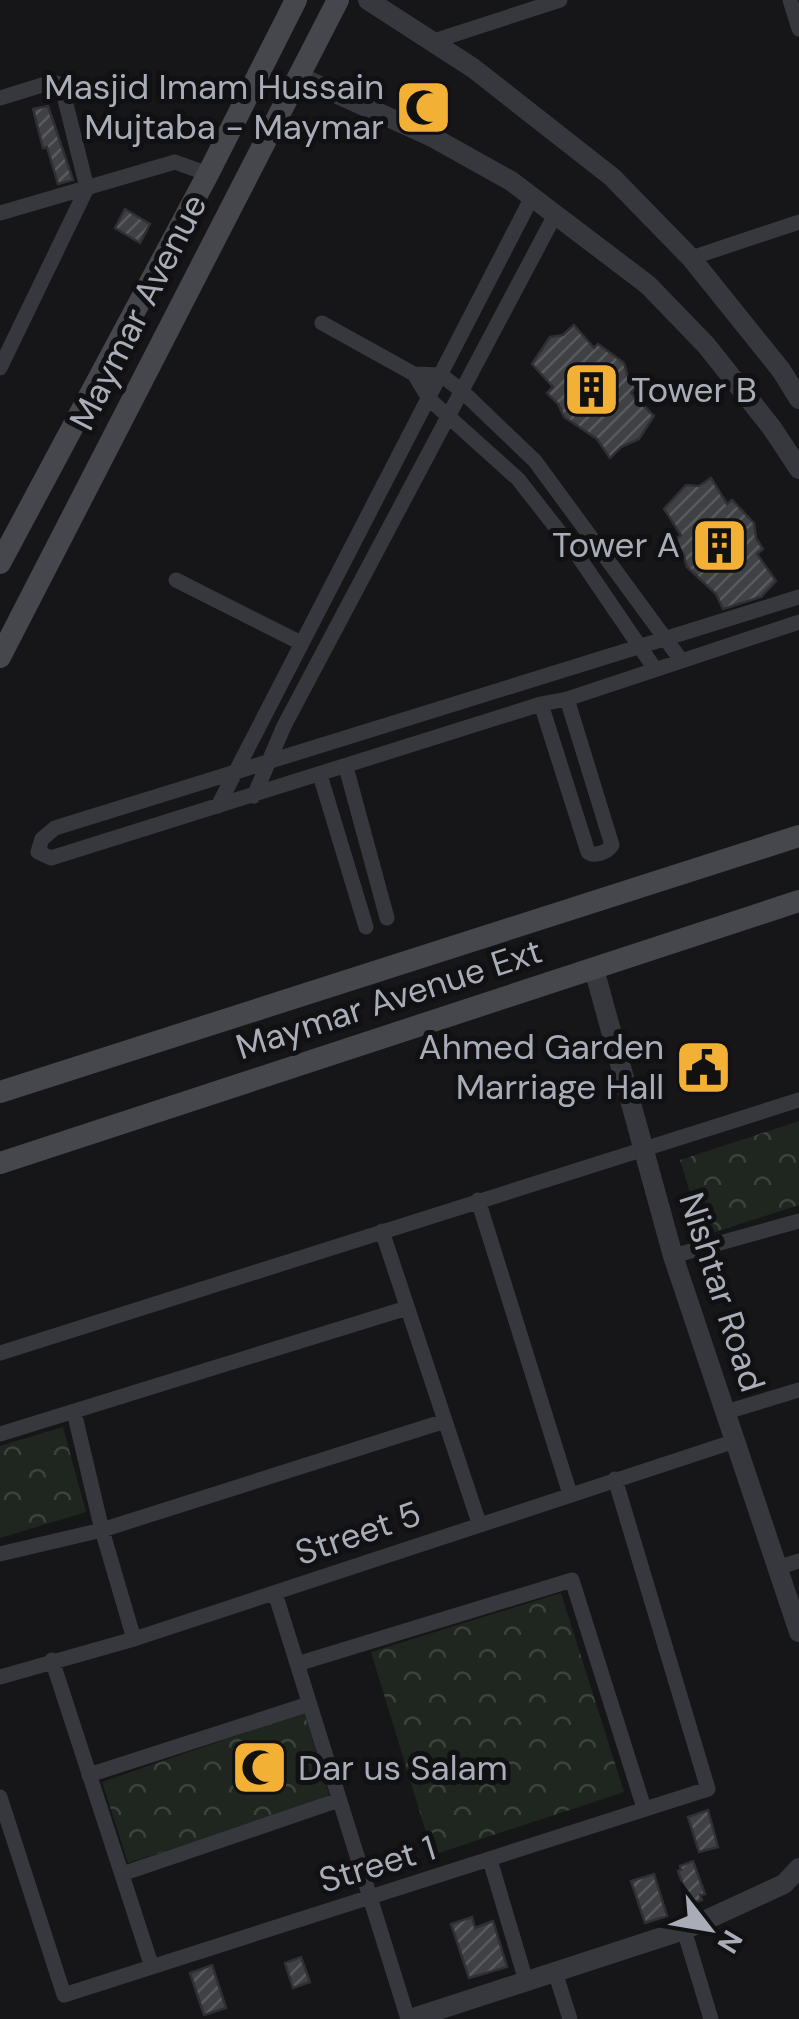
<svg xmlns="http://www.w3.org/2000/svg" width="799" height="2019" viewBox="0 0 799 2019" font-family="'DM Sans',sans-serif">
<style>
.park{fill:url(#park-crowns)}
.building{fill:url(#building-hatch);stroke:#303034;stroke-width:2.5}
.lines{fill:none;stroke-linecap:round;stroke-linejoin:round}
.minor{stroke:#37383d;stroke-width:15}
.tertiary{stroke:#37383d;stroke-width:20}
.secondary{stroke:#45474d;stroke-width:22}
.labels{text-anchor:middle;dominant-baseline:central;stroke-width:10;stroke-linejoin:round;paint-order:stroke}
.poi-label{font-size:35px;fill:#a8adb8;stroke:#111113;text-anchor:end}
.street-label{font-size:35px;fill:#a8adb8;stroke:#111113}
</style>
<defs>
<pattern id="park-crowns" width="20" height="18" patternUnits="userSpaceOnUse" patternTransform="scale(2.5)"><rect width="20" height="18" fill="#1e261f"/><path d="M2 6a3 3 0 1 1 6 0M12 15a3 3 0 1 1 6 0" fill="none" stroke="#3c433d"/></pattern>
<pattern id="building-hatch" width="6" height="6" patternUnits="userSpaceOnUse" patternTransform="scale(2.5)"><rect width="6" height="6" fill="#404145"/><path d="M-1 1l2-2M0 6l6-6M5 7l2-2" fill="none" stroke="#595a5e"/></pattern>
</defs>
<rect width="100%" height="100%" fill="#161618"/>
<path class="park" d="M 799,1121 L 799,1205 L 703,1236 L 680,1160 Z
M 63,1427 L 86,1512 L 0,1538 L 0,1446 Z
M 561,1593 L 624,1792 L 433,1855 L 371,1652 Z
M 304,1712 L 330,1798 L 128,1863 L 102,1782 Z"/>
<path class="building" d="M 48,106 L 73,180 L 58,184 L 47,147 L 43,148 L 33,109 Z
M 125,209 L 150,224 L 140,243 L 115,228 Z
M 574,325 L 594,348 L 598,344 L 624,363 L 628,377 L 636,387 L 631,393 L 654,416 L 639,439 L 621,447 L 610,458 L 597,439 L 564,417 L 558,404 L 547,393 L 553,387 L 532,364 L 550,337 L 563,335 Z
M 711,478 L 727,504 L 732,500 L 754,523 L 756,538 L 763,549 L 757,554 L 776,581 L 761,597 L 723,609 L 716,594 L 687,567 L 683,553 L 674,541 L 681,535 L 664,509 L 686,485 L 699,486 Z
M 708,1810 L 718,1847 L 699,1852 L 688,1817 Z
M 693,1861 L 705,1894 L 700,1895 L 702,1900 L 690,1904 L 678,1871 L 681,1870 L 680,1866 Z
M 654,1874 L 667,1916 L 645,1923 L 631,1881 Z
M 472,1917 L 475,1928 L 493,1921 L 507,1967 L 469,1978 L 451,1924 Z
M 301,1957 L 310,1982 L 293,1988 L 285,1963 Z
M 212,1965 L 226,2008 L 204,2015 L 190,1973 Z"/>
<g class="lines">
<path class="minor" d="M 790,0 L 799,29
M 431,42 L 560,0
M 0,98 L 52,82 L 61,84 L 87,188 L 0,368
M 0,213 L 175,162 L 208,174
M 691,258 L 799,222
M 322,323 L 414,374 L 441,375 L 462,391 L 535,461 L 681,660
M 414,374 L 429,399 L 518,479 L 576,553 L 655,669
M 176,580 L 301,643
M 799,597 L 55,828 L 42,839 L 38,852 L 51,858 L 541,704 L 567,699 L 799,622
M 541,704 L 588,852 C 594,857 608,852 612,845 L 567,699
M 346,767 L 387,918
M 320,775 L 366,927
M 254,796 L 284,726 L 555,215
M 218,806 L 532,197
M 478,1200 L 570,1494
M 382,1231 L 479,1523
M 673,1256 L 799,1221
M 0,1353 L 799,1100
M 74,1412 L 102,1530 L 134,1639
M 726,1412 L 799,1390
M 0,1434 L 407,1308
M 0,1554 L 102,1530 L 445,1421
M 777,1568 L 799,1561
M 275,1593 L 408,2019
M 52,1660 L 152,1967
M 297,1664 L 572,1580 L 644,1808
M 0,1677 L 134,1639 L 735,1441
M 89,1775 L 309,1704
M 0,1797 L 64,1995 L 708,1789 L 615,1479
M 490,1860 L 526,1981
M 122,1874 L 339,1800
M 684,1930 L 711,2019
M 555,1972 L 570,2019"/>
<path class="tertiary" d="M 368,0 L 473,68 L 612,177 L 691,258 L 781,370 L 799,399
M 298,76 L 434,138 L 511,181 L 648,285 L 706,345 L 772,428 L 799,469
M 594,969 L 673,1256 L 799,1632
M 410,2019 L 684,1930 L 784,1884 L 799,1868"/>
<path class="secondary" d="M 0,563 L 208,174 L 296,0
M 0,657 L 338,0
M 0,1092 L 799,836
M 0,1163 L 799,901"/>
</g>
<defs>
<symbol id="mosque-square" viewBox="-11 -11 22 22"><rect x="-9" y="-9" width="18" height="18" rx="4" fill="#f2b134" stroke="#111113"/><path d="M3.5-4.9A6 6 0 1 0 3.5 4.9A5 5 0 1 1 3.5-4.9Z" fill="#111"/></symbol>
<symbol id="building-square" viewBox="-11 -11 22 22"><rect x="-9" y="-9" width="18" height="18" rx="4" fill="#f2b134" stroke="#111113"/><path d="M-4-6H4V6H1V3H-1V6H-4ZM-2.5-4.3h1.7v1.8h-1.7ZM.8-4.3h1.7v1.8H.8ZM-2.5-1h1.7V.8h-1.7ZM.8-1h1.7V.8H.8Z" fill="#111"/></symbol>
<symbol id="civic-square" viewBox="-11 -11 22 22"><rect x="-9" y="-9" width="18" height="18" rx="4" fill="#f2b134" stroke="#111113"/><path d="M-.6-6.5H3V-4.5H.6V-3L4-1V1h2V6H-6V1h2V-1L-.6-3ZM-1.2 2.5V6h2.4V2.5Z" fill="#111"/></symbol>
</defs>
<g fill-rule="evenodd">
<use href="#mosque-square" x="392" y="76" width="63" height="63"/>
<use href="#building-square" x="560" y="358" width="63" height="63"/>
<use href="#building-square" x="688" y="514" width="63" height="63"/>
<use href="#civic-square" x="672" y="1036" width="63" height="63"/>
<use href="#mosque-square" x="228" y="1736" width="63" height="63"/>
</g>
<g class="labels">
<g class="poi-label">
<text x="384" y="87">Masjid Imam Hussain<tspan x="384" dy="40">Mujtaba - Maymar</tspan></text>
<text x="631" y="390" text-anchor="start">Tower B</text>
<text x="680" y="545">Tower A</text>
<text x="664" y="1047">Ahmed Garden<tspan x="664" dy="40">Marriage Hall</tspan></text>
<text x="298" y="1768" text-anchor="start">Dar us Salam</text>
</g>
<g class="street-label">
<text transform="translate(138 312) rotate(-63)">Maymar Avenue</text>
<text transform="translate(389 999) rotate(-18)">Maymar Avenue Ext</text>
<text transform="translate(722 1292) rotate(72)">Nishtar Road</text>
<text transform="translate(358 1533) rotate(-19)">Street 5</text>
<text transform="translate(377 1864) rotate(-17)">Street 1</text>
</g>
</g>
<g transform="translate(709 1929) rotate(121)" stroke="#111113" stroke-width="8" paint-order="stroke">
<path d="M0-8L18 38L0 25L-18 38Z" fill="#a8adb8"/>
<text y="-15" font-size="28" font-weight="bold" text-anchor="middle" fill="#a8adb8">N</text>
</g>
</svg>
